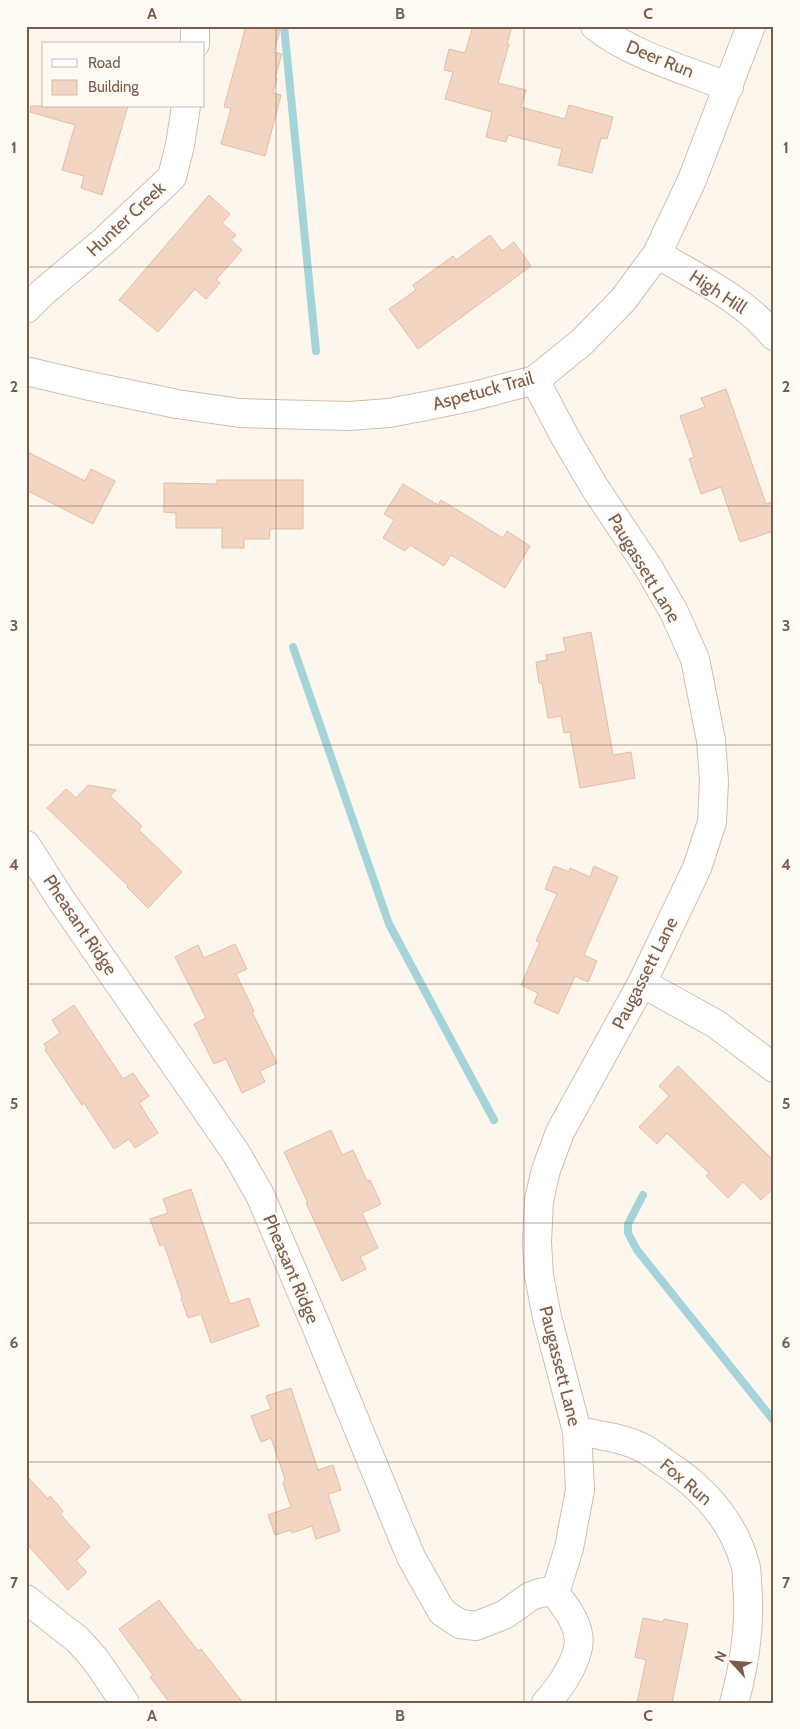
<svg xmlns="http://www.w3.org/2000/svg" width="800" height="1729" viewBox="0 0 800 1729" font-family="Cabin,sans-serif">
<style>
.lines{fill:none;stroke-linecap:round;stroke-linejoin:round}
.stream{stroke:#a5d3da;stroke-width:8}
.building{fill:#f3d5c3;stroke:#e6bba3}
.minor-casing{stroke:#d1beb0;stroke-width:30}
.minor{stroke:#fff;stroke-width:28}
.grid{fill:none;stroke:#7a5c4d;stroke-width:1;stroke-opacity:0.55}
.labels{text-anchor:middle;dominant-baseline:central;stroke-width:4;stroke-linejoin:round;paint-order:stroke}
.street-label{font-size:18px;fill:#7a5c4d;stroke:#fffaf3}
.neatline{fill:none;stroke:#7a5c4d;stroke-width:2}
.grid-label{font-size:16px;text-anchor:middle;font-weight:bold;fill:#7a5c4d}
</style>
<rect width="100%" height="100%" fill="#fdf6ec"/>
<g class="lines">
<path class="stream" d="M 284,26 L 316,351
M 293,647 L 389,924 L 494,1120
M 643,1195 L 628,1224 L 628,1233 L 637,1250 L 774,1421"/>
</g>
<path class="building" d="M 246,26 L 266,26 L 280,30 L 274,52 L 282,54 L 275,77 L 277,78 L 273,93 L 281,95 L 265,156 L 221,144 L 231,108 L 224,107 Z
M 473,26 L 512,26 L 507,44 L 509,44 L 498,83 L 526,90 L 521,107 L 565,119 L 569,105 L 613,117 L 607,139 L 601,138 L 592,173 L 558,165 L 562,149 L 508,135 L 506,142 L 486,137 L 492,112 L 445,99 L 453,72 L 444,70 L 449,49 L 465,53 Z
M 31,106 L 128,106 L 102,195 L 81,188 L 84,176 L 62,170 L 75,125 L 30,112 Z
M 209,195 L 230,214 L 222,223 L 236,235 L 231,240 L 242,250 L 216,280 L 220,283 L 206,299 L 195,289 L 158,332 L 119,300 Z
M 490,235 L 502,251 L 514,242 L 531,266 L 418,349 L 389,309 L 416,290 L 413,285 L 453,256 L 456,260 Z
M 726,389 L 766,504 L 774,501 L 774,531 L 740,542 L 721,487 L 701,494 L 689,459 L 694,457 L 680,416 L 705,407 L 701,398 Z
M 26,451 L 85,481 L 91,469 L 115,481 L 93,524 L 26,490 Z
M 217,480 L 303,480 L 303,529 L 270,529 L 269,539 L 244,539 L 244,548 L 222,548 L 222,528 L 176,528 L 176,513 L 164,512 L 164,483 L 217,484 Z
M 403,484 L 438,505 L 441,500 L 503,538 L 507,531 L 530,546 L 505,588 L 451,555 L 444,566 L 410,545 L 405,551 L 383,538 L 394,520 L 384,514 Z
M 591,632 L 613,755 L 631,752 L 635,778 L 580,788 L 570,732 L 564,733 L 561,716 L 548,718 L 542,683 L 539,683 L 536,662 L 547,660 L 546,655 L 566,651 L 563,638 Z
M 88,785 L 116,790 L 110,796 L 142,826 L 139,830 L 182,872 L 148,908 L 127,887 L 128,886 L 47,808 L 66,789 L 76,798 Z
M 554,866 L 569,872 L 570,868 L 590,877 L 594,866 L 618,877 L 584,955 L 597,961 L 588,982 L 575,976 L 558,1014 L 534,1003 L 538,993 L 521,985 L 540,942 L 536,941 L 557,894 L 545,889 Z
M 235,944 L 247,969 L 236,974 L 254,1011 L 252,1012 L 277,1063 L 260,1071 L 265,1082 L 242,1093 L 226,1059 L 214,1064 L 194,1024 L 206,1018 L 175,957 L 198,945 L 204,958 Z
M 74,1005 L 123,1079 L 133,1073 L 149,1096 L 139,1103 L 158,1133 L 135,1148 L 129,1139 L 114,1149 L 84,1103 L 82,1105 L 45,1050 L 47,1048 L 44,1044 L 60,1033 L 52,1020 Z
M 678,1066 L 774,1161 L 774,1188 L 761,1200 L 743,1182 L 728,1198 L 706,1176 L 709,1173 L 667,1133 L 657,1144 L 639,1127 L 669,1096 L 659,1086 Z
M 331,1130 L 342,1155 L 353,1150 L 367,1181 L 370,1180 L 381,1204 L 362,1213 L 378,1248 L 360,1257 L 366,1269 L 342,1281 L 306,1203 L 308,1203 L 284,1152 Z
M 191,1189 L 230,1304 L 249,1298 L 259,1326 L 211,1343 L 201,1314 L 188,1318 L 181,1298 L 182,1297 L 164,1244 L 160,1246 L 150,1219 L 168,1213 L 163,1199 Z
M 291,1388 L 318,1470 L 333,1465 L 341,1490 L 328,1494 L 340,1531 L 316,1539 L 312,1526 L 292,1533 L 291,1530 L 275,1535 L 268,1515 L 291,1507 L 283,1483 L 285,1479 L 271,1438 L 261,1442 L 251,1416 L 271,1409 L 266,1396 Z
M 26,1475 L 48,1499 L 50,1496 L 63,1511 L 60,1514 L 90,1547 L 76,1561 L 87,1572 L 68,1590 L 26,1543 Z
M 159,1600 L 198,1651 L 201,1649 L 243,1703 L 170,1703 L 150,1677 L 153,1675 L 119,1629 Z
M 643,1618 L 663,1622 L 664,1619 L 688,1624 L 672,1703 L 637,1703 L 646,1660 L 635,1657 Z"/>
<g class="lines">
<defs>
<path id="minor" d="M 195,26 L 195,44
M 595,26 C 631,55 686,70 729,87
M 657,254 C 697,278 744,299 774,336
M 26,309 L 42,293 L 104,241 L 172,177 L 180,145 L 186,106
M 26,371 L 85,385 L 177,404 L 240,413 L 349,416 L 389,413 L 431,405 L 474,396 L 535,380 L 582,342 L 623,300 L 657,254 L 692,180 L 751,26
M 535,380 L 565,437 L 595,488 L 648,567 L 674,612 L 695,659 L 711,740 L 714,781 L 712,822 L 697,868 L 642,983 L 560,1132 L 546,1170 L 539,1200 L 537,1242 L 539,1276 L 547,1317 L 577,1431 L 580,1490 L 569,1548 L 555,1593
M 26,845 L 60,898 L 236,1153 L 260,1195 L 314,1321 L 411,1557 L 442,1612 L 460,1624 L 476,1626 L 504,1615 L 531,1596 L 543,1592 L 555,1593
M 642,983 L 716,1024 L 774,1068
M 577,1431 C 599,1435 623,1438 643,1448 C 650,1452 658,1458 665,1463 C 702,1487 733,1520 745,1564 C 747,1570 747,1577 747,1583 C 751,1624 745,1663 734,1703
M 26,1599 L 78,1640 L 95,1659 L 125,1703
M 546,1703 C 560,1688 583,1655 578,1634 C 575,1618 564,1605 555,1593"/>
</defs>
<use href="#minor" class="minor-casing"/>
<use href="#minor" class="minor"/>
</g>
<path class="grid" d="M 276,26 L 276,1703M 524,26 L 524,1703M 26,267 L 774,267M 26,506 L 774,506M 26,745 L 774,745M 26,984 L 774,984M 26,1223 L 774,1223M 26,1462 L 774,1462"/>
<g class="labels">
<g class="street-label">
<text transform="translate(660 59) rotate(22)">Deer Run</text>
<text transform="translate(126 219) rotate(-43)">Hunter Creek</text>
<text transform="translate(718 292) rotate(33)">High Hill</text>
<text transform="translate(483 391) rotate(-15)">Aspetuck Trail</text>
<text transform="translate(644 568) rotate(59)">Paugassett Lane</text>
<text transform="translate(80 925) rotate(56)">Pheasant Ridge</text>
<text transform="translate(645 973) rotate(-63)">Paugassett Lane</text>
<text transform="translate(291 1269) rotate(67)">Pheasant Ridge</text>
<text transform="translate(560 1366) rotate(76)">Paugassett Lane</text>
<text transform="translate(686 1482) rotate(40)">Fox Run</text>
</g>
</g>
<rect width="800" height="1729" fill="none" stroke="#fffaf3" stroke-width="55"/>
<rect x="42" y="42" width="162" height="65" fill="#fffaf3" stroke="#cabbb1"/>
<rect x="52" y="59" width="25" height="8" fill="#ffffff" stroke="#cabbb1"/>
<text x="88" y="68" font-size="15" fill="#7a5c4d">Road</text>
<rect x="52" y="80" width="25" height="15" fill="#f3d5c3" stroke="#cabbb1"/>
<text x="88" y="92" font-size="15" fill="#7a5c4d">Building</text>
<g transform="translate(732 1662) rotate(296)" stroke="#fffaf3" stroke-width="4" paint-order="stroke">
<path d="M0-4L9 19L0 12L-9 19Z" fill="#7a5c4d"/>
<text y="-8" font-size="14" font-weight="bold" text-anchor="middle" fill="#7a5c4d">N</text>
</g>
<rect x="28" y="28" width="744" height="1674" class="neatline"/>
<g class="grid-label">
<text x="152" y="19">A</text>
<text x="400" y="19">B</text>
<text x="648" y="19">C</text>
<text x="14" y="153">1</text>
<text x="786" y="153">1</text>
<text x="14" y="392">2</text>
<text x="786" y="392">2</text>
<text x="14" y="631">3</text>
<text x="786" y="631">3</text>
<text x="14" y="870">4</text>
<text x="786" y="870">4</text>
<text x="14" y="1109">5</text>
<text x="786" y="1109">5</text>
<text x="14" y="1348">6</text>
<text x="786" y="1348">6</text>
<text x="14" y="1588">7</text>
<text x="786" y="1588">7</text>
<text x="152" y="1721">A</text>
<text x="400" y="1721">B</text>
<text x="648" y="1721">C</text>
</g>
</svg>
